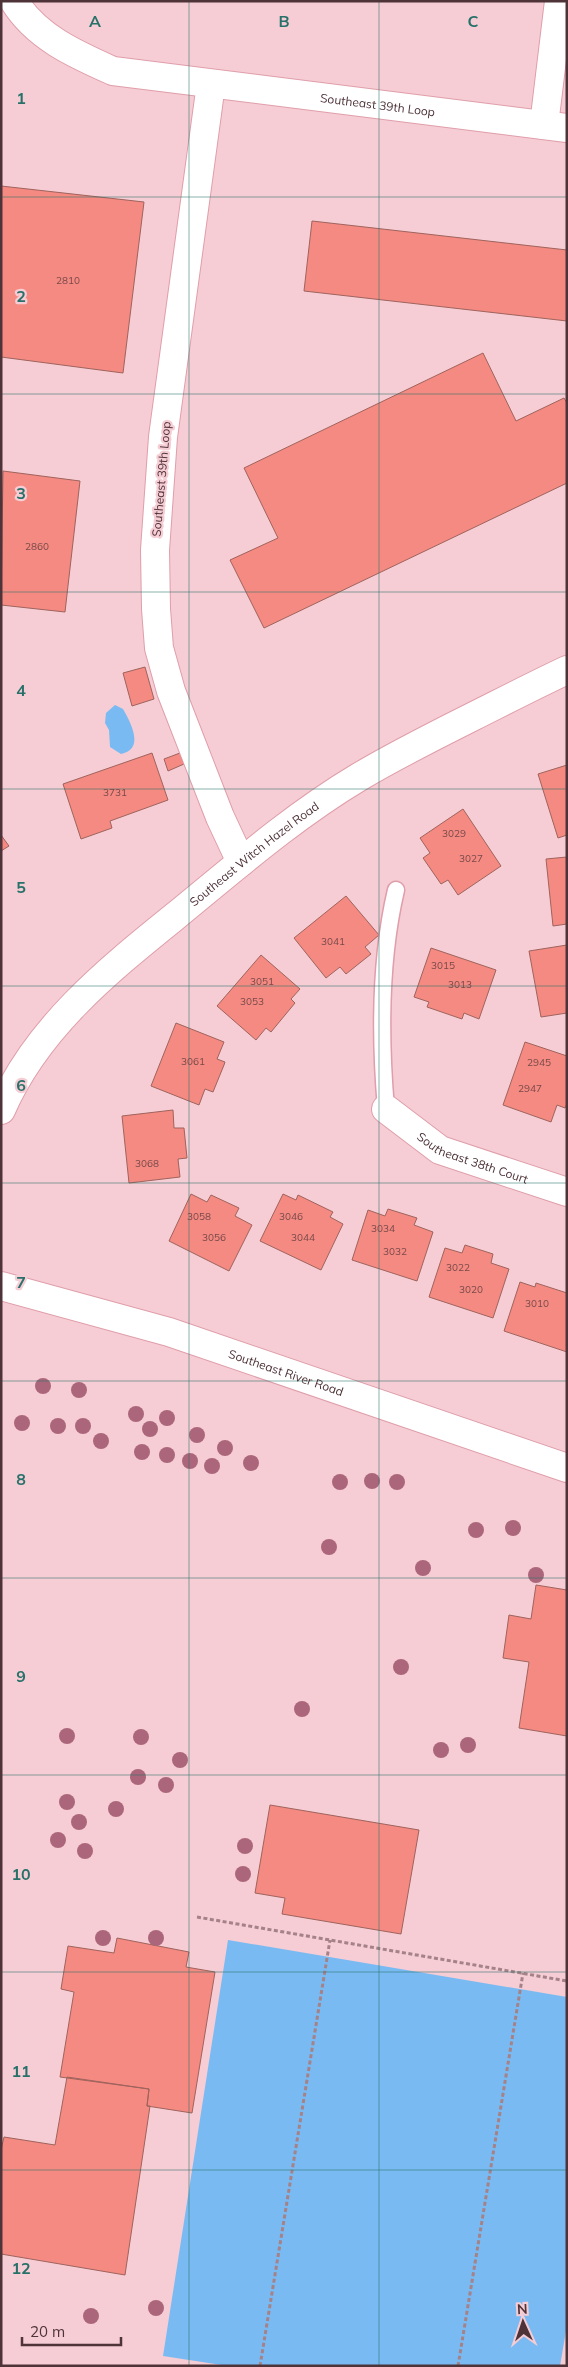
<svg xmlns="http://www.w3.org/2000/svg" width="568" height="2367" viewBox="0 0 568 2367" font-family="Mulish,sans-serif">
<style>
.water{fill:#7abaf2}
.building{fill:#f48a81;stroke:#9f635d}
.lines{fill:none;stroke-linecap:round;stroke-linejoin:round}
.lane-casing{stroke:#df9eaa;stroke-width:19}
.street-casing{stroke:#df9eaa;stroke-width:30}
.secondary-casing{stroke:#df9eaa;stroke-width:30}
.path{stroke:#a48288;stroke-width:3;stroke-dasharray:4 2.5;stroke-linecap:butt}
.lane{stroke:#fff;stroke-width:16}
.street{stroke:#fff;stroke-width:28}
.secondary{stroke:#fff;stroke-width:28}
.tree{fill:#ac667b}
.grid{fill:none;stroke:#28716a;stroke-width:1;stroke-opacity:0.55}
.labels{text-anchor:middle;dominant-baseline:central;stroke-width:4.5;stroke-linejoin:round;paint-order:stroke}
.number-label{font-size:10px;fill:#78494a}
.street-label{font-size:12px;fill:#4e3338;stroke:#f6cdd4}
.grid-label{font-size:16px;text-anchor:middle;font-weight:bold;fill:#28716a;stroke:#f6cdd4;stroke-width:4.5;stroke-linejoin:round;paint-order:stroke}
</style>
<rect width="100%" height="100%" fill="#f6cdd4"/>
<path class="water" d="M 115,705 L 123,709 C 131,723 145,749 121,754 L 110,747 L 109,730 L 105,723 L 106,713 Z
M 228,1940 L 567,1997 L 567,2325 L 560,2366 L 228,2366 L 163,2356 Z"/>
<path class="building" d="M 1,186 L 144,202 L 123,373 L 1,357 Z
M 312,221 L 567,250 L 567,321 L 304,291 Z
M 483,353 L 516,421 L 564,398 L 567,403 L 567,483 L 264,628 L 230,560 L 278,538 L 244,468 Z
M 3,471 L 80,481 L 65,612 L 1,605 Z
M 145,667 L 154,699 L 132,706 L 123,673 Z
M 152,753 L 168,800 L 110,821 L 112,828 L 81,839 L 63,784 Z
M 180,753 L 184,764 L 168,771 L 164,759 Z
M 567,765 L 567,835 L 558,838 L 538,774 Z
M 463,809 L 501,866 L 458,895 L 448,880 L 441,884 L 423,858 L 430,853 L 420,838 Z
M 1,835 L 9,846 L 1,851 Z
M 567,857 L 567,924 L 553,926 L 546,859 Z
M 346,896 L 379,935 L 365,947 L 371,954 L 346,974 L 340,967 L 326,978 L 294,938 Z
M 567,945 L 567,1013 L 541,1017 L 529,951 Z
M 431,948 L 496,970 L 479,1019 L 464,1013 L 462,1019 L 427,1007 L 429,1002 L 414,997 Z
M 261,955 L 300,989 L 291,999 L 295,1003 L 271,1032 L 266,1028 L 256,1040 L 217,1006 Z
M 176,1023 L 224,1042 L 217,1059 L 225,1062 L 224,1065 L 213,1092 L 205,1089 L 199,1105 L 151,1086 Z
M 525,1042 L 567,1056 L 567,1104 L 565,1108 L 557,1105 L 551,1122 L 503,1105 Z
M 173,1110 L 174,1128 L 184,1128 L 187,1158 L 178,1159 L 180,1177 L 129,1183 L 122,1116 Z
M 191,1194 L 207,1202 L 211,1195 L 239,1208 L 235,1216 L 252,1225 L 229,1271 L 169,1241 Z
M 283,1194 L 296,1200 L 298,1195 L 333,1212 L 330,1217 L 343,1224 L 321,1270 L 260,1241 Z
M 388,1209 L 417,1218 L 414,1225 L 433,1232 L 417,1281 L 352,1260 L 368,1210 L 385,1216 Z
M 465,1245 L 493,1254 L 491,1263 L 509,1269 L 493,1318 L 429,1297 L 445,1248 L 462,1253 Z
M 520,1282 L 535,1287 L 536,1283 L 567,1293 L 567,1352 L 504,1331 Z
M 536,1585 L 567,1590 L 567,1736 L 519,1728 L 529,1662 L 503,1658 L 509,1615 L 531,1619 Z
M 270,1805 L 419,1830 L 401,1934 L 282,1914 L 285,1898 L 255,1893 Z
M 117,1938 L 189,1952 L 186,1967 L 215,1972 L 192,2113 L 147,2106 L 149,2089 L 60,2077 L 74,1992 L 61,1989 L 68,1946 L 114,1953 Z
M 67,2077 L 149,2089 L 147,2106 L 150,2106 L 125,2275 L 1,2254 L 1,2150 L 4,2137 L 55,2145 Z"/>
<g class="lines">
<defs>
<path id="lane" d="M 386,1109 C 380,1039 380,958 396,890"/>
<g id="street">
<path id="s1" d="M 14,1 C 36,37 75,54 113,71 L 567,128"/>
<path d="M 211,84 L 163,437 L 155,550 L 156,609 L 159,648 L 171,691 L 220,817 L 241,862"/>
<path d="M 544,125 L 559,1"/>
<path id="s2" d="M 386,1109 L 440,1150 L 567,1192"/>
</g>
<g id="secondary">
<path id="s3" d="M 1,1110 C 36,1029 106,972 173,918 C 233,869 292,817 359,777 C 396,755 434,736 472,717 C 504,701 535,685 567,670"/>
<path id="s4" d="M 1,1286 L 169,1332 L 567,1468"/>
</g>
</defs>
<use href="#lane" class="lane-casing"/>
<use href="#street" class="street-casing"/>
<use href="#secondary" class="secondary-casing"/>
<path class="path" d="M 197,1917 L 567,1981
M 260,2366 L 330,1940
M 458,2366 L 523,1973"/>
<use href="#lane" class="lane"/>
<use href="#street" class="street"/>
<use href="#secondary" class="secondary"/>
</g>
<g class="tree">
<circle cx="43" cy="1386" r="8"/>
<circle cx="79" cy="1390" r="8"/>
<circle cx="136" cy="1414" r="8"/>
<circle cx="167" cy="1418" r="8"/>
<circle cx="22" cy="1423" r="8"/>
<circle cx="58" cy="1426" r="8"/>
<circle cx="83" cy="1426" r="8"/>
<circle cx="150" cy="1429" r="8"/>
<circle cx="197" cy="1435" r="8"/>
<circle cx="101" cy="1441" r="8"/>
<circle cx="225" cy="1448" r="8"/>
<circle cx="142" cy="1452" r="8"/>
<circle cx="167" cy="1455" r="8"/>
<circle cx="190" cy="1461" r="8"/>
<circle cx="251" cy="1463" r="8"/>
<circle cx="212" cy="1466" r="8"/>
<circle cx="372" cy="1481" r="8"/>
<circle cx="340" cy="1482" r="8"/>
<circle cx="397" cy="1482" r="8"/>
<circle cx="513" cy="1528" r="8"/>
<circle cx="476" cy="1530" r="8"/>
<circle cx="329" cy="1547" r="8"/>
<circle cx="423" cy="1568" r="8"/>
<circle cx="536" cy="1575" r="8"/>
<circle cx="401" cy="1667" r="8"/>
<circle cx="302" cy="1709" r="8"/>
<circle cx="67" cy="1736" r="8"/>
<circle cx="141" cy="1737" r="8"/>
<circle cx="468" cy="1745" r="8"/>
<circle cx="441" cy="1750" r="8"/>
<circle cx="180" cy="1760" r="8"/>
<circle cx="138" cy="1777" r="8"/>
<circle cx="166" cy="1785" r="8"/>
<circle cx="67" cy="1802" r="8"/>
<circle cx="116" cy="1809" r="8"/>
<circle cx="79" cy="1822" r="8"/>
<circle cx="58" cy="1840" r="8"/>
<circle cx="245" cy="1846" r="8"/>
<circle cx="85" cy="1851" r="8"/>
<circle cx="243" cy="1874" r="8"/>
<circle cx="103" cy="1938" r="8"/>
<circle cx="156" cy="1938" r="8"/>
<circle cx="156" cy="2308" r="8"/>
<circle cx="91" cy="2316" r="8"/>
</g>
<path class="grid" d="M 189,1 L 189,2366M 379,1 L 379,2366M 1,197 L 567,197M 1,394 L 567,394M 1,592 L 567,592M 1,789 L 567,789M 1,986 L 567,986M 1,1183 L 567,1183M 1,1381 L 567,1381M 1,1578 L 567,1578M 1,1775 L 567,1775M 1,1972 L 567,1972M 1,2170 L 567,2170"/>
<g class="labels">
<g class="number-label">
<text x="68" y="280">2810</text>
<text x="37" y="546">2860</text>
<text x="115" y="792">3731</text>
<text x="454" y="833">3029</text>
<text x="471" y="858">3027</text>
<text x="333" y="941">3041</text>
<text x="443" y="965">3015</text>
<text x="262" y="981">3051</text>
<text x="460" y="984">3013</text>
<text x="252" y="1001">3053</text>
<text x="193" y="1061">3061</text>
<text x="539" y="1062">2945</text>
<text x="530" y="1088">2947</text>
<text x="147" y="1163">3068</text>
<text x="199" y="1216">3058</text>
<text x="291" y="1216">3046</text>
<text x="383" y="1228">3034</text>
<text x="214" y="1237">3056</text>
<text x="303" y="1237">3044</text>
<text x="395" y="1251">3032</text>
<text x="458" y="1267">3022</text>
<text x="471" y="1289">3020</text>
<text x="537" y="1303">3010</text>
</g>
<g class="street-label">
<text stroke="none"><textPath href="#s1" startOffset="390">Southeast 39th Loop</textPath></text>
<text transform="translate(161 479) rotate(-85)">Southeast 39th Loop</text>
<text stroke="none"><textPath href="#s3" startOffset="364">Southeast Witch Hazel Road</textPath></text>
<text stroke="none"><textPath href="#s2" startOffset="101">Southeast 38th Court</textPath></text>
<text stroke="none"><textPath href="#s4" startOffset="298">Southeast River Road</textPath></text>
</g>
</g>
<g class="grid-label">
<text x="95" y="27">A</text>
<text x="284" y="27">B</text>
<text x="473" y="27">C</text>
<text x="21" y="104">1</text>
<text x="21" y="302">2</text>
<text x="21" y="499">3</text>
<text x="21" y="696">4</text>
<text x="21" y="893">5</text>
<text x="21" y="1091">6</text>
<text x="21" y="1288">7</text>
<text x="21" y="1485">8</text>
<text x="21" y="1682">9</text>
<text x="21" y="1880">10</text>
<text x="21" y="2077">11</text>
<text x="21" y="2274">12</text>
</g>
<rect width="568" height="2367" fill="none" stroke="#4e3338" stroke-width="5"/>
<g transform="translate(523 2322) rotate(357)" stroke="#f6cdd4" stroke-width="4" paint-order="stroke">
<path d="M0-4L9 19L0 12L-9 19Z" fill="#4e3338"/>
<text y="-8" font-size="14" font-weight="bold" text-anchor="middle" fill="#4e3338">N</text>
</g>
<path d="M22 2337v8h99v-8" fill="none" stroke="#4e3338" stroke-width="2.5"/>
<text x="30" y="2337" font-size="15" fill="#4e3338" stroke="#f6cdd4" stroke-width="4" paint-order="stroke">20 m</text>
</svg>
